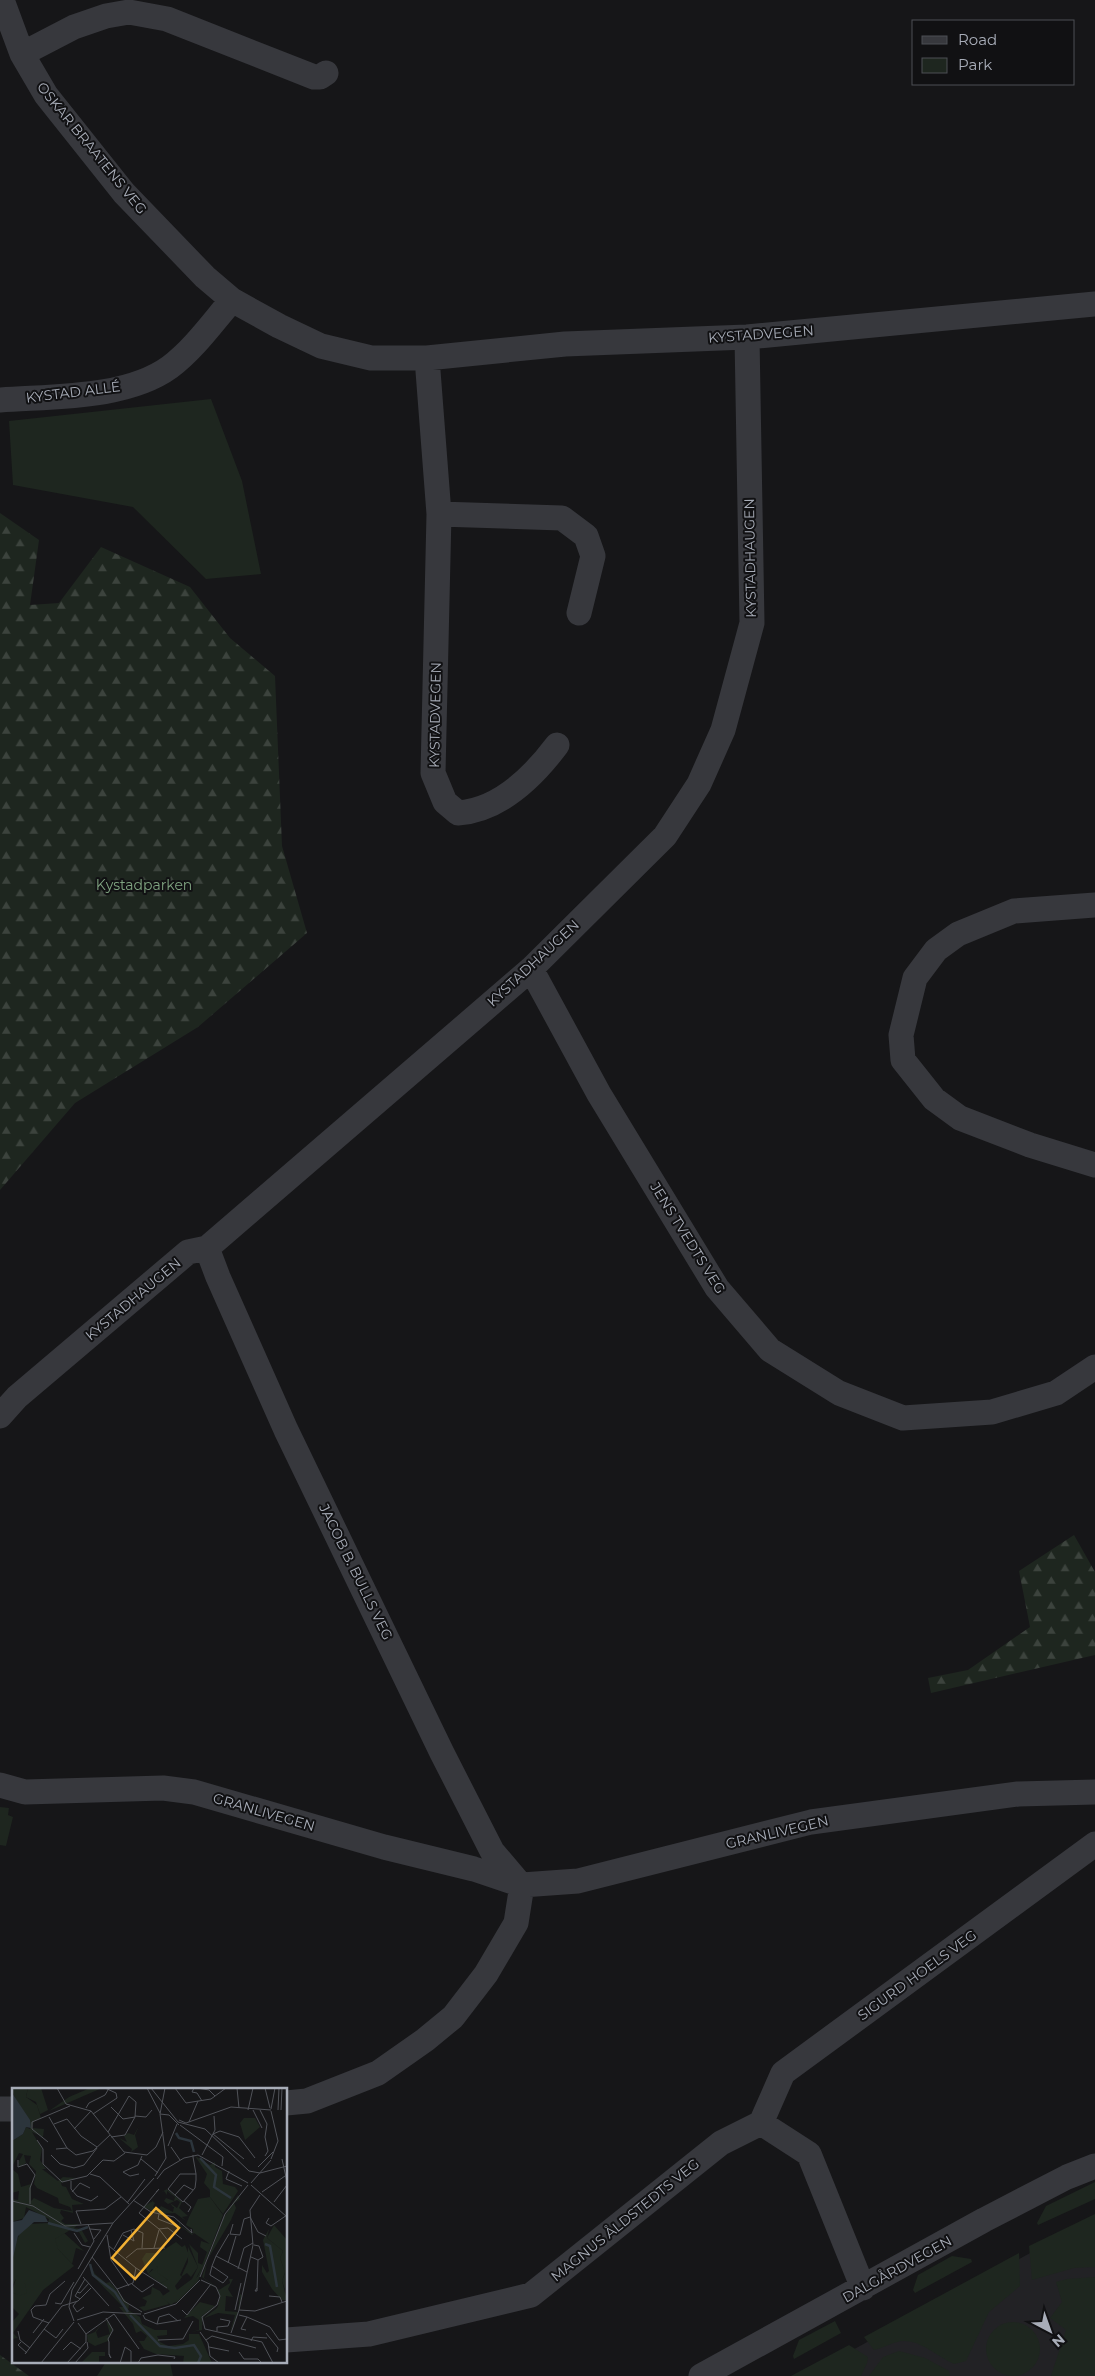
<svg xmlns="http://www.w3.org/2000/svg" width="1095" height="2376" viewBox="0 0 1095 2376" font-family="Montserrat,sans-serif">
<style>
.built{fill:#222225}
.green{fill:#1e261f}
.forest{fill:url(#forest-firs)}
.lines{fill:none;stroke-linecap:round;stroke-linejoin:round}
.minor{stroke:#37383d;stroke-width:25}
.labels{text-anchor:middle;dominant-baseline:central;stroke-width:4;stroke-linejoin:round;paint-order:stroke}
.street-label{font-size:14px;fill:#a8adb8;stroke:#111113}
.park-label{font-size:14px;fill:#7fa381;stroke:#111113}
.inset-river{fill:none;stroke:#2c353c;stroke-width:2.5}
.inset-road{fill:none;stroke:#505258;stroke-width:1}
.view{fill:#f2b134;fill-opacity:0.15;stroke:#f2b134;stroke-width:2.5}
.inset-edge{fill:none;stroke:#a8adb8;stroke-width:2.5}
</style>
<defs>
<pattern id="forest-firs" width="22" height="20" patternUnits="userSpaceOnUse" patternTransform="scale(1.25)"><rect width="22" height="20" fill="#1e261f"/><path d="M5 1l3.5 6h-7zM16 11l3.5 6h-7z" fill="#3c433d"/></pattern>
</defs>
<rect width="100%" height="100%" fill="#161618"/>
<path class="built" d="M 1095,2221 L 1095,2376 L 805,2376 L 1043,2246 Z"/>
<path class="green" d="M 211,399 L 242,481 L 261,574 L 206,579 L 133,507 L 13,485 L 9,421 Z
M 0,1807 L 9,1808 L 8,1815 L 13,1817 L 6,1846 L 0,1845 Z
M 1095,2182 L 1095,2199 L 1038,2225 L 1037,2223 L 1046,2206 Z
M 1095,2214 L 1095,2267 L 1074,2268 L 1032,2280 L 1029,2246 Z
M 1019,2253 L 1020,2286 L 989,2312 L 966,2361 L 954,2364 C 938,2357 922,2341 904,2341 C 894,2341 884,2348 874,2350 L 864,2337 Z
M 952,2256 L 971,2259 L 972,2262 L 915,2293 L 913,2290 L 918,2275 Z
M 1095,2277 L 1095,2376 L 1051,2376 L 1066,2330 L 1050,2318 L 1062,2302 L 1056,2282 L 1067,2279 Z
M 835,2321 L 841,2333 L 794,2359 L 793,2356 L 799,2340 Z
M986 2349a27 27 0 1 1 54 0a27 27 0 1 1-54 0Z
M 849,2345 L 868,2357 L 867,2363 L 861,2376 L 791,2376 Z
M 899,2351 L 925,2358 L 949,2371 L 950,2376 L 869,2376 L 883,2357 Z
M 106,2362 L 170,2362 L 173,2376 L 97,2376 Z"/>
<path class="forest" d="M 0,513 L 39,540 L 30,605 L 59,603 L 101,547 L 190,587 L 230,638 L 275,676 L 282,846 L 307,933 L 198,1027 L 75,1103 L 0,1190 Z
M 1074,1535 L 1095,1572 L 1095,1655 L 931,1693 L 928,1678 L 968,1670 L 1030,1627 L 1019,1571 Z
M 0,2355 L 29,2376 L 0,2376 Z"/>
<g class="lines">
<path class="minor" d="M 2,0 L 22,54 L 46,95 L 124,193 L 205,277 L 232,300 L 279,326 L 321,346 L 371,358 L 427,358 L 565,344 L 747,337 L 1095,304
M 22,54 L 74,27 L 106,16 L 129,12 L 167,19 L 314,77 L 320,77 L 326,73
M 427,358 L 439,514 L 433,773 L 445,802 L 458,813 C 500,810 533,777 557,745
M 0,400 C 53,396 126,399 170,367 C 194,349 213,322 232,300
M 439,514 L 562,518 L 586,536 L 593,556 L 579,613
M 1095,905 L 1014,911 L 958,934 L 936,950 L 915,978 L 901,1035 L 903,1060 L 934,1099 L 960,1118 L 1030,1145 L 1095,1165
M 531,969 L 599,1094 L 717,1288 L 770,1350 L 839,1393 L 903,1418 L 992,1412 L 1056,1393 L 1095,1367
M 207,1248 L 218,1277 L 286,1430 L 442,1753 L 492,1851 L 520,1884
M 0,1416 L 17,1397 L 188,1252 L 207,1248 L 531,969 L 665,836 L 699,784 L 723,730 L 752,623 L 747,337
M 0,1785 L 25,1792 L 163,1788 L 194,1792 L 384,1847 L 474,1869 L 522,1885 L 578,1881 L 811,1822 L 1018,1794 L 1095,1792
M 286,2103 L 307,2101 L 378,2073 L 425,2040 L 453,2017 L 486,1974 L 516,1923 L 522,1885
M 0,2109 L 14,2109
M 761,2123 L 783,2073 L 1095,1844
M 286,2340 L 369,2334 L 531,2295 L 721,2143 L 761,2123 L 809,2154 L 863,2288
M 701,2376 L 984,2220 L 1067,2177 L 1095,2166"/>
</g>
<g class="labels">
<g class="street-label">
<text transform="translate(92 148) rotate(51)">OSKAR BRAATENS VEG</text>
<text transform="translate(761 334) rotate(-4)">KYSTADVEGEN</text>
<text transform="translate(73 392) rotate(-7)">KYSTAD ALLÉ</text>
<text transform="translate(750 558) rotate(-91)">KYSTADHAUGEN</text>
<text transform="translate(435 715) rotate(-89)">KYSTADVEGEN</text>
<text transform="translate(533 963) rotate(-43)">KYSTADHAUGEN</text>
<text transform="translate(688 1238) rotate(58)">JENS TVEDTS VEG</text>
<text transform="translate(133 1299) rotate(-40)">KYSTADHAUGEN</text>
<text transform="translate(356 1572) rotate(64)">JACOB B. BULLS VEG</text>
<text transform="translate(264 1812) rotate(16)">GRANLIVEGEN</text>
<text transform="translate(777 1832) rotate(-13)">GRANLIVEGEN</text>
<text transform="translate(917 1975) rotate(-36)">SIGURD HOELS VEG</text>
<text transform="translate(625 2220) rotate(-39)">MAGNUS ÅLDSTEDTS VEG</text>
<text transform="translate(897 2269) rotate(-29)">DALGÅRDVEGEN</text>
</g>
<g class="park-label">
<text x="144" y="885">Kystadparken</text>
</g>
</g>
<g transform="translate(12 2088)">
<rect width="275" height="275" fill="#161618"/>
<path d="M 155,101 L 170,114 L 167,120 L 176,128 L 170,129 L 174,133 L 163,125 L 149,126 L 131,119 L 141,113 L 138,111 L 143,115 L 141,119 L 146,122 L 149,118 L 161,124 L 162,119 L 161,119 L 158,115 L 165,120 L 168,114 L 165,112 L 156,116 L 152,113 L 154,110 L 162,113 L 163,109 L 155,103 L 155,107 L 152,103 L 146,106 ZM 226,107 L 228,111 L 222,115 L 224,120 L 219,132 L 196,171 L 211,131 ZM 198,109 L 211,127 L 186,193 L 165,214 L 132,223 L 127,219 L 133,218 L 135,213 L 130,210 L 139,206 L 140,199 L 148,203 L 157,216 L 186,188 L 195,164 L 188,159 L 189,153 L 198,156 L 182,145 L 180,147 L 171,140 L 167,137 L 167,133 L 169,138 L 181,146 L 181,141 L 174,137 L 177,129 L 186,111 ZM 262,137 L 275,152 L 273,202 L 270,193 L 273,185 L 268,170 L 271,163 L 255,150 ZM 51,144 L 72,163 L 64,160 L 60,176 L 43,158 L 43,151 ZM 176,159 L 186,179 L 179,189 L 175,185 L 169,189 L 176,174 ZM 195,174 L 192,190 L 203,198 L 207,202 L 218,195 L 217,191 L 221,191 L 216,201 L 221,209 L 214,208 L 213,223 L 226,224 L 228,206 L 230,207 L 227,223 L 219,242 L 218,244 L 223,227 L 206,225 L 192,230 L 205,220 L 207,216 L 203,220 L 192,228 L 190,235 L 193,240 L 190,236 L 190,233 L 191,229 L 193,226 L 205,218 L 208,209 L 205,200 L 190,189 ZM 145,178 L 149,186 L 157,193 L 148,195 L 136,186 ZM 188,214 L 203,218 L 190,228 L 190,242 L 179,244 L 187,242 L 187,232 L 181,228 L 172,230 ZM 94,232 L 101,241 L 96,253 L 83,258 L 76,254 L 75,247 L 83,244 L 91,234 L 84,244 L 86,250 L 98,246 Z" fill="#1e261f"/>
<path d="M 0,0 L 16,0 L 14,9 L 25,17 L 29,30 L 22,33 L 20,40 L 32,41 L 31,49 L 20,44 L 30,61 L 28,72 L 34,81 L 30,81 L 46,93 L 51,89 L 64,90 L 49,95 L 50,98 L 54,99 L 60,111 L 72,116 L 60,117 L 61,125 L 49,122 L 48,125 L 52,130 L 49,133 L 53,136 L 67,136 L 62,140 L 69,141 L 76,153 L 73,155 L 67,144 L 60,141 L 43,151 L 46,161 L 62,178 L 31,202 L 1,245 L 6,250 L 0,251 L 0,234 L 7,226 L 0,219 L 0,204 L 4,206 L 4,191 L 0,198 L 1,162 L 7,147 L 18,136 L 36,135 L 37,131 L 14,119 L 12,130 L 0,134 L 0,111 L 6,112 L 7,103 L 0,105 L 0,81 L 6,86 L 9,99 L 19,96 L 19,113 L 22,110 L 42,120 L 60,123 L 58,119 L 47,115 L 46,110 L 25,100 L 22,96 L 24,83 L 17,76 L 19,68 L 12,67 L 14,75 L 8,79 L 6,75 L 11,66 L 7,65 L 0,79 L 0,53 L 11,46 L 14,39 L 18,41 L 18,35 L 4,16 ZM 78,0 L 90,0 L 37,23 L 57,9 ZM 232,30 L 243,30 L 248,39 L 233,52 L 228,35 ZM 127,38 L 123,47 L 126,59 L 119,64 L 120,61 L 107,50 L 115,54 L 112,48 L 116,45 L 122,47 ZM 183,68 L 198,77 L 203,74 L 203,79 L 210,83 L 211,96 L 223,99 L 226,103 L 211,126 L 198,109 L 198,102 L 192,95 L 195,86 ZM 257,141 L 255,150 L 271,163 L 268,170 L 273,184 L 270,193 L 275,212 L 270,212 L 260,201 L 250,184 L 250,177 L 255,185 L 257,183 L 251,152 ZM 164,154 L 170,159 L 173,157 L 177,167 L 168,187 L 170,189 L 163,198 L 165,202 L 180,191 L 186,179 L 177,156 L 186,165 L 186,175 L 191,177 L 179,200 L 159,217 L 149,209 L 158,203 L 148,195 L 156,192 L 146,185 L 145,178 L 143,183 L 140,181 L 136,186 L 130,171 L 134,165 L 147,165 ZM 77,174 L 83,186 L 94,195 L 98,194 L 117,217 L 116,222 L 128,229 L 130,236 L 143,242 L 155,242 L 155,247 L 145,248 L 148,254 L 156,258 L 171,256 L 177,252 L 177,246 L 187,246 L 200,275 L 166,275 L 171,275 L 172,268 L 144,266 L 132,261 L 127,253 L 132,253 L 135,248 L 129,243 L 124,245 L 121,236 L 107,219 L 111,219 L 80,187 Z" fill="#1e261f"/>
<path d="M 16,0 L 29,0 L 36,22 L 28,26 L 24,14 L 14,9 ZM 5,187 L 13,196 L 15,205 L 7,208 L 0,204 ZM 80,264 L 93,264 L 93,268 L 87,268 L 87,275 L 69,275 Z" fill="#1e261f"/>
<path d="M 0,5 L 18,32 L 19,40 L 14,39 L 11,46 L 0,53 ZM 17,122 L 33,128 L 36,134 L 22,134 L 6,148 L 0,174 L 0,134 L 10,132 Z" fill="#2c353c"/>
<path class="inset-river" d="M 164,45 L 167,50 L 179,53 L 182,64M 188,70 L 204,87 L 202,99 L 219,110M 36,135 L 65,143 L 76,139M 253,156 L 258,158 L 265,199M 78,176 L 81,187 L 103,204 L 116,224M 118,227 L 148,258 L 163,260 L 182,257 L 189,268 L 186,275"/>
<path class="inset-road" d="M 45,0 L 54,16 L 79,23 L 112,64 L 135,67 L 144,59 L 151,44M 135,0 L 148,25M 139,0 L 166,34 L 193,41 L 237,83 L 248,85 L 275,78M 163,0 L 174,15 L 199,11 L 214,0M 182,0 L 180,4 L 185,5 L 190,13M 185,0 L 197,2 L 203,8M 225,0 L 227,20M 253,0 L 258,20M 99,19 L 111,31 L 123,29M 74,20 L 77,15 L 93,7 L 96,2M 259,21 L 263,0M 236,22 L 241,0M 241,22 L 250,40M 248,22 L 255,36 L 253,49 L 256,63 L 253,68M 266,22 L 267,0M 269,22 L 270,0M 259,23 L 266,53 L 259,71M 81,26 L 105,10 L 104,5 L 93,0M 148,26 L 157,27 L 167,37M 123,28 L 134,29 L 140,22M 37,29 L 55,60M 167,32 L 174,35 L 219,19 L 259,22M 177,34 L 186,13M 42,36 L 55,31 L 69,48 L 85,59M 168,37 L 211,69 L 210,78M 62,41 L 79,23M 96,44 L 117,8M 201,46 L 208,43 L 227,49 L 243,70M 201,46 L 232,71M 99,49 L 113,47 L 123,29 L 124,14 L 117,8M 25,52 L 31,61 L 31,76 L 50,94 L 75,88 L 91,72 L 102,73 L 113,65M 36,54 L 20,41 L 20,34 L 58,18M 156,58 L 165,36M 159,59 L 168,72M 44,61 L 55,60 L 64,67 L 81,63 L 98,47M 39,67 L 48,76 L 62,80 L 72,77 L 85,60M 181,67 L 181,69 L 184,86 L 184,92 L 183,100 L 171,114 L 156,101 L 168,86 L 184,86M 190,67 L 203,42 L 202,28M 129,71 L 146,85M 270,71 L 275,94M 6,72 L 6,79 L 15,76M 15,76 L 23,87 L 18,100 L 18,116M 246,79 L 261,64M 217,83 L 214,91 L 230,98M 78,86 L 88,89 L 117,116M 127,86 L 118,88 L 111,84 L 126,77 L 130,68M 143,88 L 154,70 L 148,26 L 153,0M 145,91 L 152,82 L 172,70 L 186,67 L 236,95M 59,93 L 59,101 L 65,108 L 79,113 L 86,108M 239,95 L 259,72M 239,97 L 275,129M 60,104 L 68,95 L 78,100M 144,104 L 147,101 L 127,125 L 147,141 L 157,154M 250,104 L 273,88M 163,107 L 172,97 L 181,102M 121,112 L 139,124 L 162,129 L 180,145 L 179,141M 0,113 L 21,118 L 53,138 L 101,135M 172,113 L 179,119 L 176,124M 262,114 L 275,97M 115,115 L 133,91M 147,126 L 146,131 L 164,138M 238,129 L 246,144 L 254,148M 257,130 L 254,135 L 259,138 L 275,127M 69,136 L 64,123 L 93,121 L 109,109M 221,136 L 218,146 L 228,147 L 232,131 L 238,129M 78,141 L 89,142 L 82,151M 147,141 L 156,140 L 170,151M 62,145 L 70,157 L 78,159M 95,147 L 99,172 L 117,198M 111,147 L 122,153 L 119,142M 242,157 L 247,158 L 251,169 L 246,172M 97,158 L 124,180M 142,160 L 147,142M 102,161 L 111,145 L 122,141 L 131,145 L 130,160M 204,168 L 217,146M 80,169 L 105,201 L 121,195 L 124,180M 239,169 L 246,172 L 245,203 L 243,203 L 245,200M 114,170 L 125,161 L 153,160M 216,175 L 224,148M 200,178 L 216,189 L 211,195 L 198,187 L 198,186 L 200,178 L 204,168 L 235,184M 124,180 L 155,200M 66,181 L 82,153 L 76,136M 226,181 L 232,160 L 241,155M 71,189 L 97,218M 188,189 L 213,126 L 236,97M 189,192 L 204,199 L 208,208 L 205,217 L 190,229 L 193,241 L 250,254 L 261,275M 120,196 L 130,204 L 142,196M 105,201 L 112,213 L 130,224M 65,204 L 68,205 L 77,195M 257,208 L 268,209 L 270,214M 68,211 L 63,208 L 73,191M 65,213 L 61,218 L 65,224 L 72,219M 43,215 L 49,216 L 62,194M 170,222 L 175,227 L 199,196M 223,222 L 229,195M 227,222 L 243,223 L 275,213M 132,226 L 164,216 L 188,192M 131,227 L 133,231 L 145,236 L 169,232M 227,227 L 235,229 L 229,241 L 234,242M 235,229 L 258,239 L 267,252 L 275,251M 94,230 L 101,242 L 96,251 L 97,254 L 97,266 L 98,269 L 99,270 L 97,266M 65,232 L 91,224 L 129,226M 62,233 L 57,219 L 60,202 L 101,135 L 142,90M 37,235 L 21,229 L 19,222 L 23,218 L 34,217 L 38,206 L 53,193M 145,236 L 147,229 L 157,226 L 166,233M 32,241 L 44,250 L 51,241M 6,243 L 8,252 L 18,260M 205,243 L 205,239 L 216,238 L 218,233 L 208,231M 188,244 L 196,255 L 198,268 L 207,275M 21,245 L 32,231M 219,245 L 227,222 L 241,157 L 238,122 L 248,107M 254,245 L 266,260 L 265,264M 74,246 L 102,226 L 127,261M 146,252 L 171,251 L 181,233M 194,252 L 200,248 L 244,260M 239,253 L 241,249 L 255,250M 9,254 L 6,257 L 15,265M 197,259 L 217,263M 51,262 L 59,254 L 69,261M 227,264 L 232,271 L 246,271 L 249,274M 13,266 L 50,218 L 66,213 L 79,200M 29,275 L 62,234M 55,275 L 74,254 L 74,246 L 66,235M 63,275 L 76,260 L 75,254M 108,275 L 113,259 L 119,263 L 119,275M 126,275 L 129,270 L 146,267 L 163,269 L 162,271"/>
<path class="view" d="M 144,120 L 167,140 L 123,191 L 100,170 Z"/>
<rect width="275" height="275" class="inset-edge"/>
</g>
<rect x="912" y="20" width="162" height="65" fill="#111113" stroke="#4d4f55"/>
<rect x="922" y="36" width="25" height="8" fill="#37383d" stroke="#4d4f55"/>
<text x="958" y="45" font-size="15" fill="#a8adb8">Road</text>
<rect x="922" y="58" width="25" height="15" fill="#1e261f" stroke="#4d4f55"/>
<text x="958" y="70" font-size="15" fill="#a8adb8">Park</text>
<g transform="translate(1050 2331) rotate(139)" stroke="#111113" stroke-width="4" paint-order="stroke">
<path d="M0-4L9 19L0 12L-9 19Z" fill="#a8adb8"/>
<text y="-8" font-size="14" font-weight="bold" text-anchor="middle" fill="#a8adb8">N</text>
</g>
</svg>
